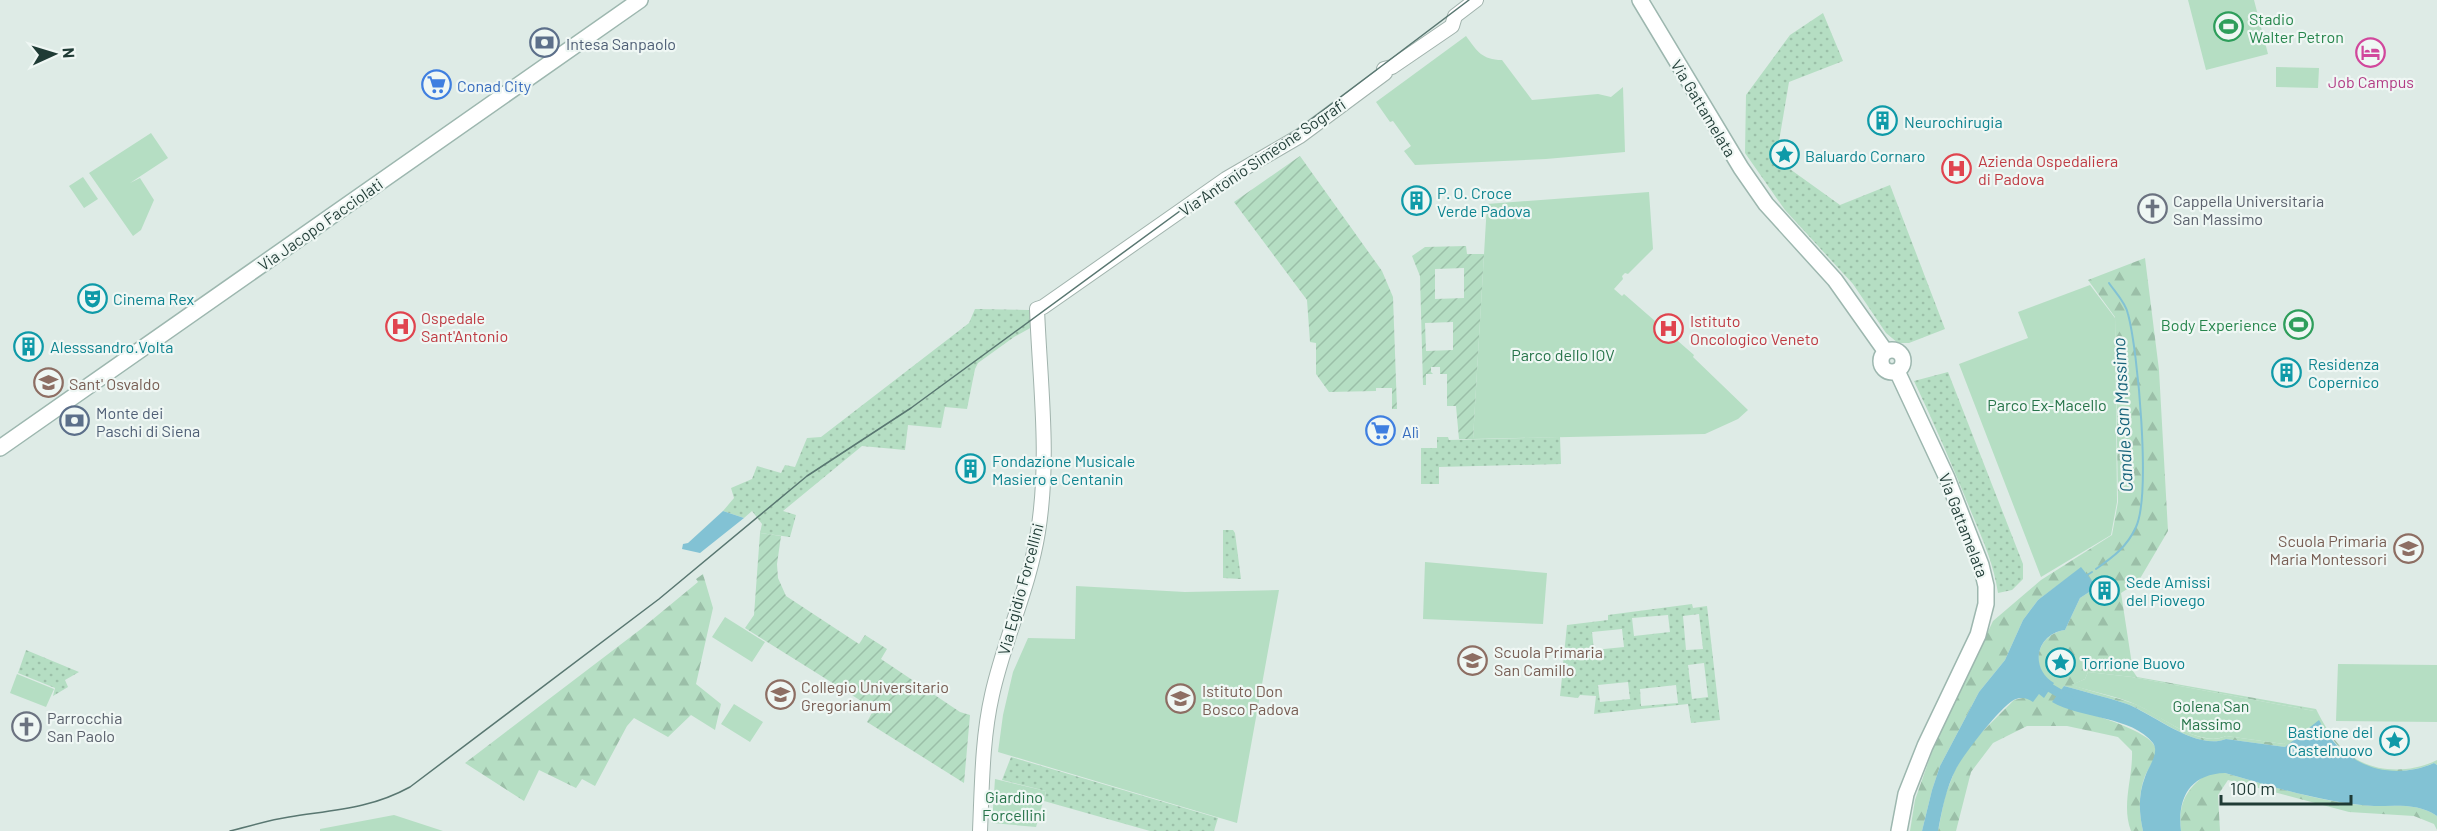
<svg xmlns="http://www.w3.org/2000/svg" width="2437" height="831" viewBox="0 0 2437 831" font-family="Barlow,sans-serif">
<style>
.grass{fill:url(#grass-dots);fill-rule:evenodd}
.forest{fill:url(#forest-firs);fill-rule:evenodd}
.park{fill:#b5dec3}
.garden{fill:url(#garden-furrows);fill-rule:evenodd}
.water{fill:#82c2d4}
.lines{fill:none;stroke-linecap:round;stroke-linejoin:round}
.stream{stroke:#82c2d4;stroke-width:2}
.canal{stroke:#82c2d4;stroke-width:9}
.tertiary-casing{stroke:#a1b3ad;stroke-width:16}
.secondary-casing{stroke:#9db7af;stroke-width:18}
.tertiary{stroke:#fff;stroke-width:14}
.secondary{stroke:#fff;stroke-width:15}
.tram{stroke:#597771;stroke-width:1.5}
.labels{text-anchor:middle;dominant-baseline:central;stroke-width:4.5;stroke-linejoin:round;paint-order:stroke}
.leisure-label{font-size:16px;fill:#27864d;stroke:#eff7f4;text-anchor:start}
.service-label{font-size:16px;fill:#4e5e75;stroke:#eff7f4;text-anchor:start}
.hotel-label{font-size:16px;fill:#b23c85;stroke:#eff7f4}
.shop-label{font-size:16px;fill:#366cbe;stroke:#eff7f4;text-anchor:start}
.street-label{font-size:16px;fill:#1f3b35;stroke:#eff7f4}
.culture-label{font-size:16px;fill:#0d838f;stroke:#eff7f4;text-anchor:start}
.health-label{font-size:16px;fill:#be3a42;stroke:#eff7f4;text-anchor:start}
.worship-label{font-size:16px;fill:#5b616d;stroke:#eff7f4;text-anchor:start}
.park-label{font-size:16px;fill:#27744a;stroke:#eff7f4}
.education-label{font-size:16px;fill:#785e54;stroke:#eff7f4;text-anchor:start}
.water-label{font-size:18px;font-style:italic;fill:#16637a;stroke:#eff7f4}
</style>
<defs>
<pattern id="grass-dots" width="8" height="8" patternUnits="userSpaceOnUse" patternTransform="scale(1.5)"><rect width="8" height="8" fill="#b5dec3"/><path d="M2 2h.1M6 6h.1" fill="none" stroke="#9bbfa8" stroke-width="1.8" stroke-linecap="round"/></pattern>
<pattern id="forest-firs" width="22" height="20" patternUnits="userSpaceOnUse" patternTransform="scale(1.5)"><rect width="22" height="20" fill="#b5dec3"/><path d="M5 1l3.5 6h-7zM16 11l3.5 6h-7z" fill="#9bbfa8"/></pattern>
<pattern id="garden-furrows" width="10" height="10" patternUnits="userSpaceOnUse" patternTransform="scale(1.5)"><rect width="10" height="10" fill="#b5dec3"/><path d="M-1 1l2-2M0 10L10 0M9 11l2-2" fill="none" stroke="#9bbfa8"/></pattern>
</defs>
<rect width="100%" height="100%" fill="#deebe6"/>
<path class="grass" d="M 1823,13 L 1843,61 L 1789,82 L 1776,159 L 1840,205 L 1890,185 L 1945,329 L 1909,343 L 1898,343 L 1886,333 L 1853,284 L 1785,210 L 1745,153 L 1746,95 L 1790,35 Z
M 975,309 L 1030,310 L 1032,327 L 1014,337 L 978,363 L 975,369 L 967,409 L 945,407 L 941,428 L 908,425 L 905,450 L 862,446 L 783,511 L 796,515 L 790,537 L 760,533 L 762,524 L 752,511 L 744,518 L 723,511 L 734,498 L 731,488 L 752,479 L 757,466 L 781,473 L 785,465 L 795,467 L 807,438 L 821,437 L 969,323 Z
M 1948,372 L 2023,564 L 2023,579 L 2012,590 L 1998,593 C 1994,565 1983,540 1972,514 C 1954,469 1935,425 1914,381 Z
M 1437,437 L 1448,437 L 1449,440 L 1560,437 L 1561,464 L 1439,467 L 1439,484 L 1421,484 L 1421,448 L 1437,448 Z
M 1223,530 L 1233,530 L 1235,533 L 1241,579 L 1223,578 Z
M 1692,604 L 1693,608 L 1707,606 L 1720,720 L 1691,723 L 1688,704 L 1594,714 L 1596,696 L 1580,695 L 1578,698 L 1560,696 L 1562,677 L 1569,676 L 1568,664 L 1563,665 L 1567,625 L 1608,620 L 1608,615 ZM 1699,614 L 1703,649 L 1686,650 L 1683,616 ZM 1668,615 L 1670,632 L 1634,636 L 1632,618 ZM 1622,629 L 1624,647 L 1594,650 L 1592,632 ZM 1704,663 L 1708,697 L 1692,699 L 1688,665 ZM 1628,682 L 1630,699 L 1600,702 L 1598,685 ZM 1676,685 L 1678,703 L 1641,706 L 1640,689 Z
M 26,650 L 79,672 L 65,680 L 68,687 L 53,696 L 55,688 L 18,673 Z
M 1011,757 L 1218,818 L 1214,831 L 1150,831 L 1044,801 L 1046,791 L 1002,780 Z"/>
<path class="forest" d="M 2145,258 L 2159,370 L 2168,531 L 2138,582 L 2121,593 L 2133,671 L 2137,677 L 2316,709 C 2323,723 2331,737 2342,748 C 2366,773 2407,775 2437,760 L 2437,765 L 2434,763 C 2409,774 2370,776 2349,757 C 2340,749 2332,738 2324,729 L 2285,747 L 2226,739 C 2197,751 2154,714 2127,704 C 2106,697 2085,692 2064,686 L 2053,702 C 2071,709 2155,729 2156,750 C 2156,759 2148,768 2145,776 C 2138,794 2139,813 2143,831 L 2131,831 C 2121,805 2133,778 2132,751 L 2118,737 L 2067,726 L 2027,726 L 1993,743 L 1971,772 L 1956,831 L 1938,831 L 1945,796 L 1955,770 L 1970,744 L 2014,700 L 2039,694 L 2053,683 C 2028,668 2037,634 2065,630 L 2080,598 L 2097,587 L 2081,568 L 2038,600 L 2023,620 L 2005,660 L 1979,692 L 1940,766 L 1932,790 L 1922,831 L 1910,831 L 1915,800 L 1934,746 L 1993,621 L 2041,580 L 2112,535 L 2118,502 L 2115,317 L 2088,280 ZM 2088,672 L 2132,677 L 2314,711 L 2284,744 L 2226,736 C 2198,749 2160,714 2135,704 C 2115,697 2093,692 2072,685 L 2085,679 Z
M 703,574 L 713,608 L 696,684 L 721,704 L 715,730 L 691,715 L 668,737 L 634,718 L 627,726 L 595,786 L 582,779 L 576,788 L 539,770 L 524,801 L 465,763 L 641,629 L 698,582 L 696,579 Z
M 2208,773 L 2225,773 C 2270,786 2328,804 2374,806 C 2396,806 2419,803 2437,816 L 2437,830 L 2434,824 L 2414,816 L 2349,812 L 2228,780 L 2218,795 L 2220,831 L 2181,831 C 2178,803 2186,789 2208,773 Z"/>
<path class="park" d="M 2188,0 L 2254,0 L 2268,54 L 2206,70 Z
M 1466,36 C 1477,51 1482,60 1502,60 L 1532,100 L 1598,94 L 1611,97 L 1623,87 L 1625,152 L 1546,159 L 1415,165 L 1404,151 L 1411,146 L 1393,121 L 1390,122 L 1376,102 Z
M 2276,67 L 2319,68 L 2318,88 L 2276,87 Z
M 151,133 L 168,158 L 130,183 L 140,178 L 154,200 L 141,230 L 133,236 L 89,173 Z
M 83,177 L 98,199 L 84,208 L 69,186 Z
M 1649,192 L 1653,249 L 1628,274 L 1625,273 L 1622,276 L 1623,279 L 1614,289 L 1622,296 L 1624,294 L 1694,355 L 1693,357 L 1748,410 L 1738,419 L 1705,434 L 1473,439 L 1487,204 Z
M 2090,285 L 2115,318 L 2117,502 L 2111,535 L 2041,577 L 1959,364 L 2028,338 L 2018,312 Z
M 1425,562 L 1547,573 L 1543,624 L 1423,619 Z
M 1076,586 L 1185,592 L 1279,590 L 1237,823 L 998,752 L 1003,715 L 1013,672 L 1028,638 L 1075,639 Z
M 725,617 L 765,642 L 752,662 L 712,637 Z
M 2338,664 L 2437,665 L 2437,722 L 2336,721 Z
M 2088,672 L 2132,677 L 2314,711 L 2318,718 L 2284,744 L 2226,736 C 2199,748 2161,716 2137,705 C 2117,696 2092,692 2071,685 L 2085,679 Z
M 17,674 L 54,689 L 46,707 L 10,693 Z
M 734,704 L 763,722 L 750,742 L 721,724 Z
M 995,779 L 1046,791 L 1036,827 L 992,823 Z
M 394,815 L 443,831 L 320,831 L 320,829 Z"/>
<path class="garden" d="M 1300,156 L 1382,271 L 1393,297 L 1397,409 L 1392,409 L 1392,388 L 1376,388 L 1376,391 L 1329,392 L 1316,374 L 1316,343 L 1310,342 L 1307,300 L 1234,202 Z
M 1466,246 L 1467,254 L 1484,254 L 1473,439 L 1459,439 L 1456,406 L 1447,406 L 1447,374 L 1440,374 L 1440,367 L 1431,367 L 1431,372 L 1433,374 L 1426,374 L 1426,385 L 1423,385 L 1420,276 L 1412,256 L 1425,247 ZM 1464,268 L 1464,298 L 1435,299 L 1435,269 ZM 1453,322 L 1453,350 L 1426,351 L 1425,323 Z
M 760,533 L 781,536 L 777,564 L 778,578 L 786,596 L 859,644 L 865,635 L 887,649 L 881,659 L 960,712 L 970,715 L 964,783 L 867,722 L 874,709 L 745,628 L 754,615 Z"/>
<path class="water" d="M 723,511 L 744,518 L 700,553 L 682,549 L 683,544 L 688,543 Z
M 2081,567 L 2097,587 L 2080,598 L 2065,630 C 2036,634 2029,668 2054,683 L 2044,698 L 2039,694 L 2033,702 C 2027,698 2022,697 2016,699 C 2003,703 1963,755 1956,769 C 1946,788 1942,810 1938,831 L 1922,831 L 1932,790 L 1940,766 L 1979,692 L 2005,660 L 2023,620 L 2038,600 Z
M 2064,686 C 2085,692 2106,697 2127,704 C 2153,714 2197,751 2226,739 L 2285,747 L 2319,720 C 2341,764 2388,783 2434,763 L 2437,765 L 2437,816 C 2419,803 2396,806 2374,806 C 2327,804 2270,786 2225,773 C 2190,774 2177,798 2181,831 L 2143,831 C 2139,813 2138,795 2145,777 C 2148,767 2160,753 2153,743 C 2132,716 2081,719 2052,702 Z"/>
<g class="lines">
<path class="stream" d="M 2096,569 C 2113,557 2127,547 2136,527 C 2151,494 2138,351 2128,314 C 2126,303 2115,292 2109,283
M 2084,577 L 2092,572"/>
<path class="canal" d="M 2042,683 L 2069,699"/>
<defs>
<path id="tertiary" d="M 980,831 C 982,786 982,739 992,695 C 1004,640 1029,588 1038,532 C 1050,457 1040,384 1037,309 L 1043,307 L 1226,179 L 1300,136 L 1385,73 L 1384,69 L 1392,67 L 1452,26 L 1455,16 L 1476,0"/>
<path id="secondary" d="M 1640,0 L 1741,168 L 1766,204 L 1835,280 L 1886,352
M1881 361a11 11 0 1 1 22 0a11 11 0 1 1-22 0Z
M 1897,371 L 1947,478 L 1981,565 L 1986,586 L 1986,604 L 1978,635 L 1925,746 L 1906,794 L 1899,831
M 0,448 L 640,0"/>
</defs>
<use href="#tertiary" class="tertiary-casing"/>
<use href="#secondary" class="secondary-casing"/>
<use href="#tertiary" class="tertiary"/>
<use href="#secondary" class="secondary"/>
<path class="tram" d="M 230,831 C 250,826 269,820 289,817 C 333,810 370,809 410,787 L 659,599 L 807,476 L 911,408 L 1225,178 L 1297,130 L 1469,0"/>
</g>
<defs>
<symbol id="stadium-ring" viewBox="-11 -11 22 22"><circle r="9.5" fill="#eff7f4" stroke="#2e9e5b" stroke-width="1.5"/><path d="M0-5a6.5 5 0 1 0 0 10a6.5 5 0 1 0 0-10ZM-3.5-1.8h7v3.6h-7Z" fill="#2e9e5b"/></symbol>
<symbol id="bank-ring" viewBox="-11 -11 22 22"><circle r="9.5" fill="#eff7f4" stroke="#5c6f8a" stroke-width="1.5"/><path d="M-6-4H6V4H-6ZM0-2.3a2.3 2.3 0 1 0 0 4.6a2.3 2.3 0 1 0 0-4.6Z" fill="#5c6f8a"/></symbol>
<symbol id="hotel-ring" viewBox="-11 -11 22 22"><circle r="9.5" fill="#eff7f4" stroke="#d1479c" stroke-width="1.5"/><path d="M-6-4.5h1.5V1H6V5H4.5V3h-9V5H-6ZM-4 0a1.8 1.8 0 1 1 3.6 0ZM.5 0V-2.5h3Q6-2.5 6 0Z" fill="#d1479c"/></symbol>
<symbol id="supermarket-ring" viewBox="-11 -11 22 22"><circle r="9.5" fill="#eff7f4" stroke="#3f7fe0" stroke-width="1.5"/><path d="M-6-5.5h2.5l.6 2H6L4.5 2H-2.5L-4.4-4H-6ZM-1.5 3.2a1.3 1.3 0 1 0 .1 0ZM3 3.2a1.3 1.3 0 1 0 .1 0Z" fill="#3f7fe0"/></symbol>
<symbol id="building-ring" viewBox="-11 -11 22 22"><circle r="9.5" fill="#eff7f4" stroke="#0f9aa8" stroke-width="1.5"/><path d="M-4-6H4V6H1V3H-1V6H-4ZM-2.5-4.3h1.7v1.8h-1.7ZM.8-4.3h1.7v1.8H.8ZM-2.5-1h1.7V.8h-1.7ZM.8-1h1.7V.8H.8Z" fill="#0f9aa8"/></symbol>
<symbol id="sight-ring" viewBox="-11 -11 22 22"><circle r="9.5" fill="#eff7f4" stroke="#0f9aa8" stroke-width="1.5"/><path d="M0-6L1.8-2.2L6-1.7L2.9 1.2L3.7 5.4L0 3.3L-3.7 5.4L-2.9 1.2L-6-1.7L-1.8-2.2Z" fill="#0f9aa8"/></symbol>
<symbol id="hospital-ring" viewBox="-11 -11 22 22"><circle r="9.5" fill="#eff7f4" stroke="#e0444e" stroke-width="1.5"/><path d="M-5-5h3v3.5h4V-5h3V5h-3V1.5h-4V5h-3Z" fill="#e0444e"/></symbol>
<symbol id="church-ring" viewBox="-11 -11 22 22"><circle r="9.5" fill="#eff7f4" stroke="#6b7280" stroke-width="1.5"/><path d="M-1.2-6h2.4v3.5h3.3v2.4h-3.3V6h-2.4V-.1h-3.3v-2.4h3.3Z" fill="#6b7280"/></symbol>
<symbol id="theatre-ring" viewBox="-11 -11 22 22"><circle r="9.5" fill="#eff7f4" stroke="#0f9aa8" stroke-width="1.5"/><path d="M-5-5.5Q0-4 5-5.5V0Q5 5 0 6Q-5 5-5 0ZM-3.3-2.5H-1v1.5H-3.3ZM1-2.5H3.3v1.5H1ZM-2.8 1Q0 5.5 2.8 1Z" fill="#0f9aa8"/></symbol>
<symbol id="school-ring" viewBox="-11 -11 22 22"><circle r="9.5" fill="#eff7f4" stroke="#8d6e63" stroke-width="1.5"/><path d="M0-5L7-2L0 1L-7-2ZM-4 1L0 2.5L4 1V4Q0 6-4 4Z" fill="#8d6e63"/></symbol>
<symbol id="university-ring" viewBox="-11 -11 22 22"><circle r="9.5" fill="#eff7f4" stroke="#8d6e63" stroke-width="1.5"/><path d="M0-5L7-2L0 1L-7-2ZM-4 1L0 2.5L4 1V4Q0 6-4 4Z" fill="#8d6e63"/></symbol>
</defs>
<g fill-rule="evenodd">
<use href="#stadium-ring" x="2212" y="10" width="33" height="33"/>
<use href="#bank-ring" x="528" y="26" width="33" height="33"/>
<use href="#hotel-ring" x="2354" y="36" width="33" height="33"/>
<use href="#supermarket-ring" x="420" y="68" width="33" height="33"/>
<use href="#building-ring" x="1866" y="104" width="33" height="33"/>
<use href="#sight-ring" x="1768" y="138" width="33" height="33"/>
<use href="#hospital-ring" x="1940" y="152" width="33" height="33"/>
<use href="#building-ring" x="1400" y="184" width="33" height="33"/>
<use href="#church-ring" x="2136" y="192" width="33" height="33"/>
<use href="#theatre-ring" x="76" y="282" width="33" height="33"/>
<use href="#stadium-ring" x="2282" y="308" width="33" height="33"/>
<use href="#hospital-ring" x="384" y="310" width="33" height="33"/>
<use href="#hospital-ring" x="1652" y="312" width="33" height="33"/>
<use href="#building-ring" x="12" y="330" width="33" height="33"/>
<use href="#building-ring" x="2270" y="356" width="33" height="33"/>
<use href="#school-ring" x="32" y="366" width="33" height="33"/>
<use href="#bank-ring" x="58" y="404" width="33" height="33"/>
<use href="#supermarket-ring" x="1364" y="414" width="33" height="33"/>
<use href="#building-ring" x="954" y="452" width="33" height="33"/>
<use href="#school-ring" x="2392" y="532" width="33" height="33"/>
<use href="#building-ring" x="2088" y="574" width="33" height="33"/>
<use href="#school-ring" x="1456" y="644" width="33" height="33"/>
<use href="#sight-ring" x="2044" y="646" width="33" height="33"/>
<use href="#university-ring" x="764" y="678" width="33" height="33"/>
<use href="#school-ring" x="1164" y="682" width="33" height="33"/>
<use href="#church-ring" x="10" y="710" width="33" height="33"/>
<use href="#sight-ring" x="2378" y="724" width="33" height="33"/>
</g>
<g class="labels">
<g class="leisure-label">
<text x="2249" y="18">Stadio<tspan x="2249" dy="18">Walter Petron</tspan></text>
<text x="2277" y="324" text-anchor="end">Body Experience</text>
</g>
<g class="service-label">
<text x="566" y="43">Intesa Sanpaolo</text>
<text x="96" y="412">Monte dei<tspan x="96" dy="18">Paschi di Siena</tspan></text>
</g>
<g class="hotel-label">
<text x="2371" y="81">Job Campus</text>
</g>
<g class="shop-label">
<text x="457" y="85">Conad City</text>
<text x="1402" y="431">Alì</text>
</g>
<g class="street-label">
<text transform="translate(1704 108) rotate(59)">Via Gattamelata</text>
<text transform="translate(1262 157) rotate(-34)">Via Antonio Simeone Sografi</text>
<text transform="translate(320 224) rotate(-35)">Via Jacopo Facciolati</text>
<text transform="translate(1964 525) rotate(69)">Via Gattamelata</text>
<text transform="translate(1020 589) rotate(-75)">Via Egidio Forcellini</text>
</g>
<g class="culture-label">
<text x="1904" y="121">Neurochirugia</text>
<text x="1805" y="155">Baluardo Cornaro</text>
<text x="1437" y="192">P. O. Croce<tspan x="1437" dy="18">Verde Padova</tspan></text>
<text x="113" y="298">Cinema Rex</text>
<text x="50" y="346">Alesssandro.Volta</text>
<text x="2308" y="363">Residenza<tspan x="2308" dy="18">Copernico</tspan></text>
<text x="992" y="460">Fondazione Musicale<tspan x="992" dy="18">Masiero e Centanin</tspan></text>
<text x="2126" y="581">Sede Amissi<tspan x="2126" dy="18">del Piovego</tspan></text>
<text x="2081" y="662">Torrione Buovo</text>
<text x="2373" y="731" text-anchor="end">Bastione del<tspan x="2373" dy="18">Castelnuovo</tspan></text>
</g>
<g class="health-label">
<text x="1978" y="160">Azienda Ospedaliera<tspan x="1978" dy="18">di Padova</tspan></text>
<text x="421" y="317">Ospedale<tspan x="421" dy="18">Sant'Antonio</tspan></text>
<text x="1690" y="320">Istituto<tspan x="1690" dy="18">Oncologico Veneto</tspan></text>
</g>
<g class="worship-label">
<text x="2173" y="200">Cappella Universitaria<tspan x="2173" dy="18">San Massimo</tspan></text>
<text x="47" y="717">Parrocchia<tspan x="47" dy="18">San Paolo</tspan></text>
</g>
<g class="park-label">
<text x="1563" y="354">Parco dello IOV</text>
<text x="2047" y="404">Parco Ex-Macello</text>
<text x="2211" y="705">Golena San<tspan x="2211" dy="18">Massimo</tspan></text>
<text x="1014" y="796">Giardino<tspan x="1014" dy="18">Forcellini</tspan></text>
</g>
<g class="education-label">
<text x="69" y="383">Sant' Osvaldo</text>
<text x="2387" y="540" text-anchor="end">Scuola Primaria<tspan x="2387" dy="18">Maria Montessori</tspan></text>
<text x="1494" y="651">Scuola Primaria<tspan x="1494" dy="18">San Camillo</tspan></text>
<text x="801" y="686">Collegio Universitario<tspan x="801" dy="18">Gregorianum</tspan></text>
<text x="1202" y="690">Istituto Don<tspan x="1202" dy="18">Bosco Padova</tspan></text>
</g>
<g class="water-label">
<text transform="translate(2122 415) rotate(-93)">Canale San Massimo</text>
</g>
</g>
<g transform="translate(54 54) rotate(86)" stroke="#eff7f4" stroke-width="4.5" paint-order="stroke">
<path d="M0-4.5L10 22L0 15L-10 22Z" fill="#1f3b35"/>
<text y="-9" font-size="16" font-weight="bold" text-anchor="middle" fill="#1f3b35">N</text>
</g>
<path d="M2221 795v9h130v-9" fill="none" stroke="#1f3b35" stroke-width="3"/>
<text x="2230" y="795" font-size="18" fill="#1f3b35" stroke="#eff7f4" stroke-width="4.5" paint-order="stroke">100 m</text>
</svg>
